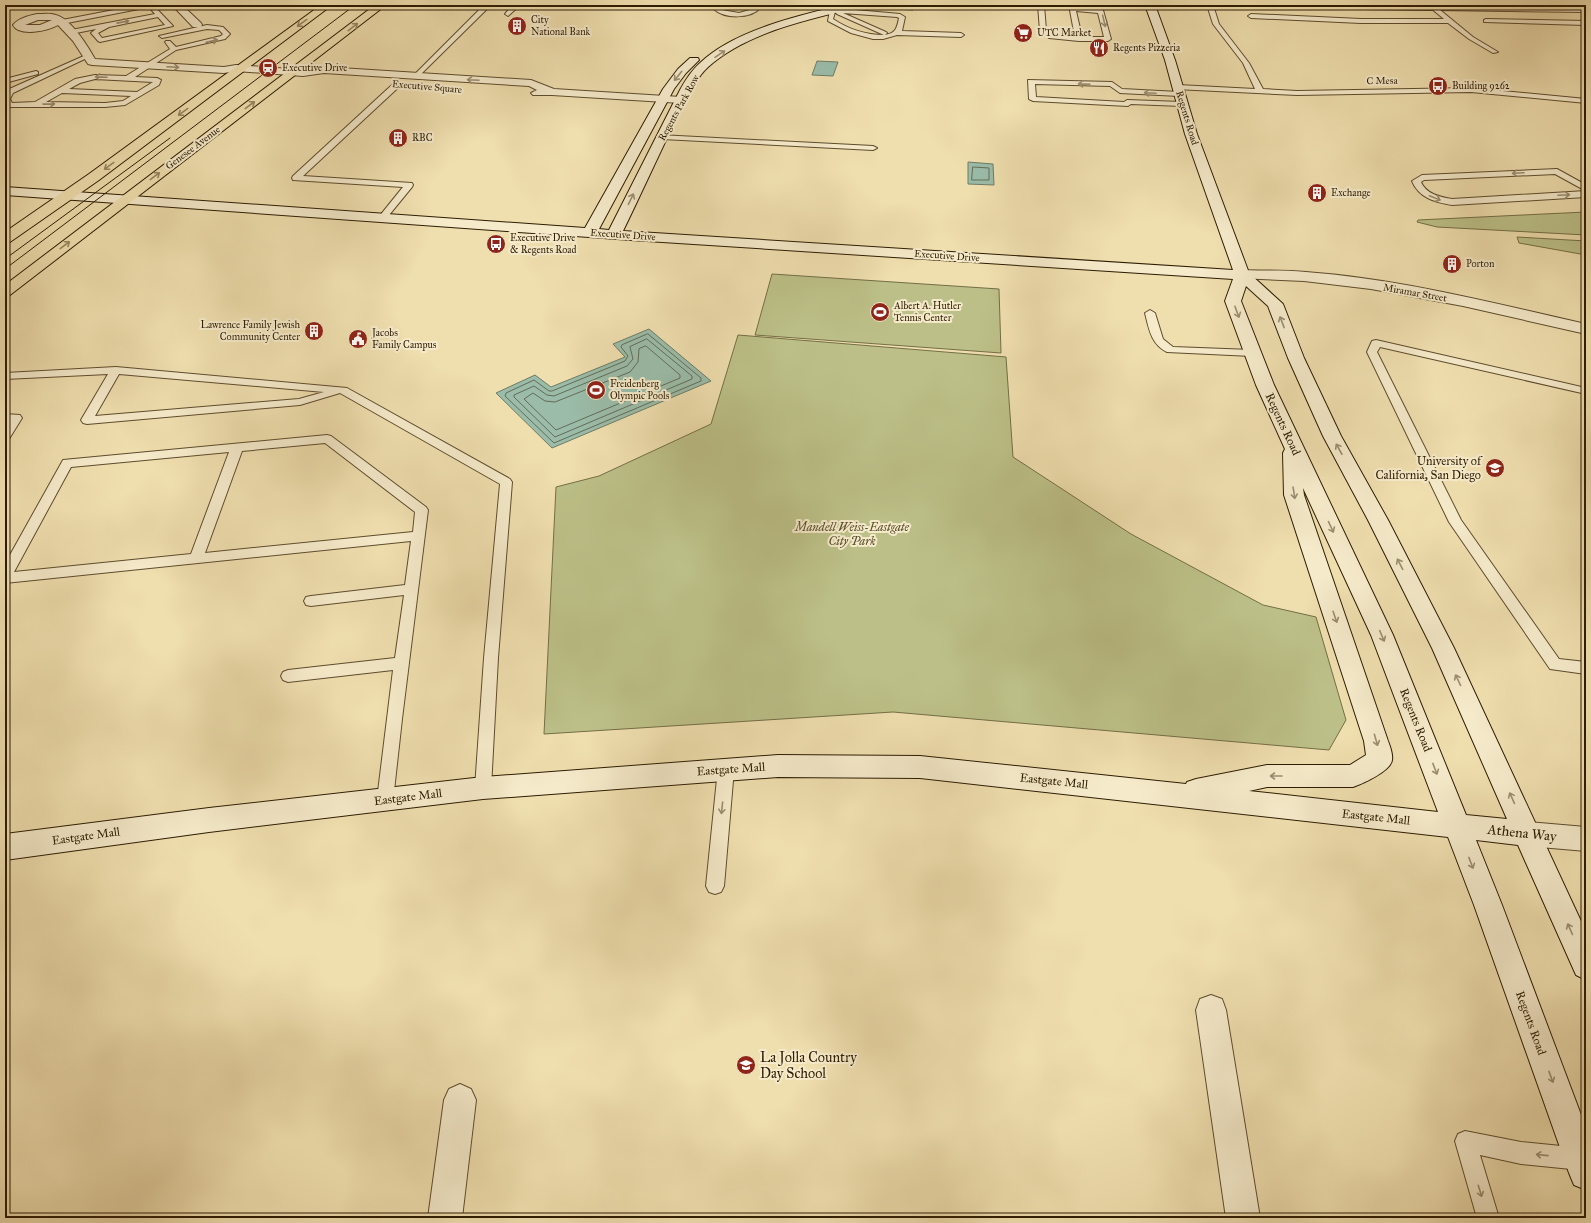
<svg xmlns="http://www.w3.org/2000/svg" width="1591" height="1223" viewBox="0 0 1591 1223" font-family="'IM FELL Great Primer',serif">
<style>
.green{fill:#bcc088;stroke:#746e45}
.water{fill:#9abca9;stroke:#6e7c66}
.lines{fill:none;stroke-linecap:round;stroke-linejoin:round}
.shore{stroke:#646c56;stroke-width:1}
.lane-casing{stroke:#5e4c2d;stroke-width:2}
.street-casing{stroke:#5e4c2d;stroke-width:2}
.secondary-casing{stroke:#2d1c02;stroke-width:2}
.primary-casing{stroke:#2d1c02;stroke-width:2}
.lane{fill:#f5eaca;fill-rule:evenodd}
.street{fill:#f5eaca;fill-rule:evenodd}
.secondary{fill:#f5eaca;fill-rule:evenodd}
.primary{fill:#efdeae;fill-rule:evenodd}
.tram{stroke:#2d1c02;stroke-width:1}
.oneway{stroke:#9b8d70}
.oneway2{stroke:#988761}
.labels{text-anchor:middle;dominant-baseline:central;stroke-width:4;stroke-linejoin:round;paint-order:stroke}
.far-poi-label{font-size:10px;fill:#2d1c02;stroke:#f5eaca;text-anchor:start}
.far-street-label{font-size:10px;fill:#2d1c02;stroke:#f5eaca}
.street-label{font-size:12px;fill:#2d1c02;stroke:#f5eaca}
.poi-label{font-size:12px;fill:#2d1c02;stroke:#f5eaca;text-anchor:end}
.park-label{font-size:12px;font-style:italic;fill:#584d2a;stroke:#f5eaca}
.near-street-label{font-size:14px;fill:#2d1c02;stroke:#f5eaca}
.near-poi-label{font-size:14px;fill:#2d1c02;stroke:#f5eaca;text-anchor:start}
</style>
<rect width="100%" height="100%" fill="#efdeae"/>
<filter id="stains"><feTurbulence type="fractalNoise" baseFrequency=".005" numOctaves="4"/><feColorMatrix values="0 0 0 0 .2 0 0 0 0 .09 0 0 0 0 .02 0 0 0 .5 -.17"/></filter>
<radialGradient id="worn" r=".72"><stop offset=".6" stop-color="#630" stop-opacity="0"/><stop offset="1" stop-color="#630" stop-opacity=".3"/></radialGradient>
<path class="green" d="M 876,5 L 913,5 L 913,10 L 869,7 Z
M 1586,212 L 1586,235 L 1437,227 L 1417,222 L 1418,220 Z
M 1517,237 L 1586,241 L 1586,255 L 1519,243 Z
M 772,274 L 999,289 L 1001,353 L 755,335 Z
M 738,335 L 1006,357 L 1013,457 L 1131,534 L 1263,605 L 1316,617 L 1346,720 L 1329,750 L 893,712 L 544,734 L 556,487 L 599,476 L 711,424 Z"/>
<path class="water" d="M 817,61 L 838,62 L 833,76 L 812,75 Z
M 968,162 L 993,164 L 994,185 L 968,184 Z
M 649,329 L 711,381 L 552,448 L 496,393 L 535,375 L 551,387 L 625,357 L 613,344 Z"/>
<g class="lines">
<path class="shore" d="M 973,167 L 989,168 L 989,180 L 972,180 Z
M 648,334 L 701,378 L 701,381 L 554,443 L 505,396 L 506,393 L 534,380 L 549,391 L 552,391 L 625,361 L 628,356 L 621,347 L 622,345 Z
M 647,339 L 692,376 L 692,379 L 555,437 L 514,397 L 514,395 L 534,386 L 547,395 L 554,396 L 627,366 L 633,359 L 630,347 Z
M 646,346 L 680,375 L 680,378 L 556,430 L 524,399 L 533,393 L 545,401 L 555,402 L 630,372 L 638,362 L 639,349 Z"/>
<defs>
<path id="lane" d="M 140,5 L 153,5 L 173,26 L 100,42 L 98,41 L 91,33 L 96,29 L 71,34 L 68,32 L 71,30 L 155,14 L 149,7 L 62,24 L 59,22 L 62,20 ZM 158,17 L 165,25 L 102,38 L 98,33 L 109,27 Z
M 484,5 L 513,5 L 518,7 L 508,16 L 505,14 L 510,8 L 489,7 L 417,78 L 413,78 L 413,76 Z
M 718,5 L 724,5 L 721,9 L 722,10 L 739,13 L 753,9 L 751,5 L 757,5 L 760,8 C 751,19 724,19 714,9 Z
M 1038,5 L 1044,5 L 1046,30 L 1051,34 L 1075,37 L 1069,5 L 1075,5 L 1076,7 L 1103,10 L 1111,39 L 1108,41 L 1079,41 L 1049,38 L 1040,31 ZM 1076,11 L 1098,13 L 1104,37 L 1082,37 Z
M 1207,5 L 1213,5 L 1219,24 L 1249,63 L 1263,89 L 1297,91 L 1471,88 L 1586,99 L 1586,103 L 1471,92 L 1297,95 L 1175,89 L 1174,87 L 1178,85 L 1255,89 L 1243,63 L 1213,24 Z
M 1427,5 L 1434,5 L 1473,37 L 1498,52 L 1493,53 L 1469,39 L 1448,23 L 1361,23 L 1251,18 L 1248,16 L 1251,14 L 1361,19 L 1444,19 Z
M 833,8 L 900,14 L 905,17 L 902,31 L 961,33 L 964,35 L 961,37 L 897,35 L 883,39 L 873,39 L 851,33 L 828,21 L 830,10 ZM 835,12 L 837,14 L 884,35 C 866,35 848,29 833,19 ZM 843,13 L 897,17 L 899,18 C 897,28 896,33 885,35 L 887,33 L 886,32 Z
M 1486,19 L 1586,21 L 1586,25 L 1484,22 L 1484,20 Z
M 207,25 L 223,27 L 230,34 L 225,39 L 176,50 L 135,77 L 157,78 L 161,80 L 159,85 L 125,105 L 105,107 L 11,107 L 5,109 L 5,94 L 7,90 L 86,55 L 91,56 L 13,93 L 10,99 L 12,103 L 35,102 L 75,79 L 95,75 L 126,76 L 170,49 L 165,42 L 166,41 L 170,41 L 176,47 L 221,36 L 223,34 L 219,30 L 207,29 L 162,38 L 159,36 ZM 95,79 L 153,82 L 137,92 L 69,89 L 80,83 ZM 62,93 L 131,96 L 123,101 L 105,103 L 46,102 Z
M 36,71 L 38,72 L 38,74 L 5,83 L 5,79 Z
M 1028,80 L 1112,82 L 1122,89 L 1179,92 L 1183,94 L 1179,96 L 1120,93 L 1110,86 L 1035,84 L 1036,97 L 1124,102 L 1127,100 L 1182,102 L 1186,104 L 1182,106 L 1131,104 L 1128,106 L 1033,101 L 1029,99 Z
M 394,83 L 397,83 L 401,85 L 303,176 L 412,183 L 413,185 L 412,187 L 385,220 L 382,221 L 378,218 L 403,187 L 293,180 L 292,178 L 293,176 Z
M 659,135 L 873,146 L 877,148 L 873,150 L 662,139 L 659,139 Z
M 1557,169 L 1586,185 L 1586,197 L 1452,205 C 1435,202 1419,198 1412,181 L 1422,175 ZM 1555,174 L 1586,191 L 1452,199 C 1440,197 1426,194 1421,182 L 1424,180 Z
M 1150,310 L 1155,313 L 1163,339 L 1173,347 L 1252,350 L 1257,353 L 1252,356 L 1167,352 C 1151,344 1149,329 1145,313 Z
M 1376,340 L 1586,388 L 1586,394 L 1380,347 L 1377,352 L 1461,520 L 1559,659 L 1586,662 L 1586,674 L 1550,669 L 1449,522 L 1367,352 L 1372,341 Z
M 116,367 L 347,388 L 510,479 L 512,482 L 498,658 L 491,788 L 489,793 L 483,795 L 477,793 L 475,788 L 484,658 L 500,484 L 340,393 L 300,405 L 87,424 L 83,423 L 81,420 L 108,374 L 5,379 L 5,373 ZM 119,374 L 324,392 L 299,399 L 95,416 Z
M 5,414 L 20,415 L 22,418 L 9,439 L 5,440 L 5,427 L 8,422 L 5,422 Z
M 327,435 L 331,436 L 426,507 L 428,510 L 402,719 L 393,800 L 391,805 L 385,807 L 379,805 L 377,800 L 393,670 L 288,682 L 283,680 L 281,676 L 283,672 L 288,670 L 395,658 L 404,595 L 311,606 L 306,605 L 304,601 L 306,597 L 311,596 L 405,585 L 411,541 L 5,583 L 5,564 L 63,460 ZM 325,443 L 415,512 L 413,532 L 205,553 L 242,451 ZM 229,452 L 191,554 L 14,572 L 71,467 Z
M 726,762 L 732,764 L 734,769 L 724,886 L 721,892 L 715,894 L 709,892 L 706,886 L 718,769 L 720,764 Z
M 1465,1131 L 1521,1142 L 1581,1148 L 1586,1151 L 1586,1167 L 1581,1170 L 1521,1164 L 1480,1155 L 1499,1218 L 1477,1218 L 1455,1141 L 1458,1134 Z"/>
<path id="street" d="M 172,5 L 182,5 L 201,23 L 202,25 L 201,27 L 193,27 Z
M 817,5 L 830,5 L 838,10 L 833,13 Z
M 1286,5 L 1586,6 L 1586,12 L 1291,8 Z
M 37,14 C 43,14 50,13 56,15 C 71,19 87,45 95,59 L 224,67 L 236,65 L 303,70 L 324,67 L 531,80 L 554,89 L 681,97 L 685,98 L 687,100 L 685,102 L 681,103 L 552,95 L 533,95 L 531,93 L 537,90 L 529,86 L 324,73 L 303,76 L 236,71 L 224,73 L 92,65 L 88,64 L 73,41 L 58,25 C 48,31 19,37 13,25 C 19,18 28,16 37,14 ZM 38,20 L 52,20 L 40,25 L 25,25 Z
M 1242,270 C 1263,271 1285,270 1306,272 C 1400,279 1494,303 1586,324 L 1586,334 L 1463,306 L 1371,289 L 1304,281 L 1237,278 L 1234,275 L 1237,272 Z
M 1528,822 L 1586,827 L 1586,851 L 1528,846 L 1519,843 L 1515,834 L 1519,825 Z
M 1211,995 L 1222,999 L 1226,1010 L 1260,1218 L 1226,1218 L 1196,1010 L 1200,999 Z
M 460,1084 L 471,1089 L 476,1100 L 462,1218 L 428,1218 L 444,1100 L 449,1089 Z"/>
<path id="secondary" d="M 844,5 L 861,5 L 859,7 C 810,19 747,32 708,67 C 695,79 688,97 679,113 C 660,152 642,192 623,231 L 1233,270 L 1185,134 L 1165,60 L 1145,5 L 1155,5 L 1175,60 L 1197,134 L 1249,273 L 1283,304 L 1304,358 L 1341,436 L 1388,520 L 1454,648 L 1586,932 L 1586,980 L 1576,975 L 1518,845 L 1476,840 L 1502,905 L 1586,1128 L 1586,1190 L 1574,1185 L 1569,1173 L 1474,905 L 1448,837 L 920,778 L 778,777 L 483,799 L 209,832 L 5,860 L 5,834 L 209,808 L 483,777 L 778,755 L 920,756 L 1186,784 L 1187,782 L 1196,779 L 1267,765 L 1350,765 L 1366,755 L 1364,741 L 1284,495 L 1283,453 L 1285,449 L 1256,385 L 1225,301 L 1233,279 L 631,240 L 5,195 L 5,187 L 585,228 L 663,89 L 678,69 L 690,58 L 698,58 L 699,60 L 686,73 L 674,89 L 599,229 L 609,230 L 680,90 C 685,81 691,71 700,63 C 733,31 799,15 844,5 ZM 1246,286 L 1268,306 L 1288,358 L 1323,436 L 1368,520 L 1432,648 L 1507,819 L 1466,815 L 1393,635 L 1274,385 L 1241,301 ZM 1303,488 L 1371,635 L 1438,812 L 1249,791 L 1267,787 L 1353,787 C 1362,784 1391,771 1392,760 C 1393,755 1390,746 1388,741 L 1304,495 Z"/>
<path id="primary" d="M 321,5 L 332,5 L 99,180 L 10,242 L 5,243 L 5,232 L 89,174 Z
M 375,5 L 386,5 L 10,295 L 5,297 L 5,285 Z"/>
</defs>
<use href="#lane" class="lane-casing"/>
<use href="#street" class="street-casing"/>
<use href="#secondary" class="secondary-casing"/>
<use href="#primary" class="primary-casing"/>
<use href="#lane" class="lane"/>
<use href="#street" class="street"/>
<use href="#secondary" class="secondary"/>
<use href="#primary" class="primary"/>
<path class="tram" d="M 5,259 L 170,138
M 5,269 L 355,5"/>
</g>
<defs><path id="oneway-shaft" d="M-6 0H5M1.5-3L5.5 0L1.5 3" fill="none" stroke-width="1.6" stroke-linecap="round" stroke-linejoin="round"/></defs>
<g class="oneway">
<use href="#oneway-shaft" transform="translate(1104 21) rotate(76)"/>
<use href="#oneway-shaft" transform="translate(123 22) rotate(-11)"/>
<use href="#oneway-shaft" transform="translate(212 41) rotate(-13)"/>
<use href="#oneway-shaft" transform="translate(720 54) rotate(-34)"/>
<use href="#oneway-shaft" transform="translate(173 67) rotate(3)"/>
<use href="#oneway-shaft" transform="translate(678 76) rotate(129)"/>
<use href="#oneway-shaft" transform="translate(101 77) rotate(-178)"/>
<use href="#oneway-shaft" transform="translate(473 80) rotate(-177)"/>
<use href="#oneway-shaft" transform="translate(1084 84) rotate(-178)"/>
<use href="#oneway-shaft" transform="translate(1150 93) rotate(-177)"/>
<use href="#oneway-shaft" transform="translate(49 104) rotate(-1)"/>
<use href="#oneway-shaft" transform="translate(1518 173) rotate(177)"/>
<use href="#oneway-shaft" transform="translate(1564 195) rotate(-3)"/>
<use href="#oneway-shaft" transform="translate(1435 198) rotate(22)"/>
<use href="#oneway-shaft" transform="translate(631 199) rotate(-64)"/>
<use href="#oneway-shaft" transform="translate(1237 312) rotate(70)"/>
<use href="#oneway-shaft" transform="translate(1282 322) rotate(-111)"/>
<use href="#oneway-shaft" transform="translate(1339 449) rotate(-119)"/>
<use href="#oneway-shaft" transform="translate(1294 493) rotate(81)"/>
<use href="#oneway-shaft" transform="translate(1331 527) rotate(65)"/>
<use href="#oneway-shaft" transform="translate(1400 564) rotate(-117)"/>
<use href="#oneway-shaft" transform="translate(1335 617) rotate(71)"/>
<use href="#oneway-shaft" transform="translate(1382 636) rotate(67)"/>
<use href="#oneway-shaft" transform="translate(1458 680) rotate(-115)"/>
<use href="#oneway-shaft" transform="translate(1376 740) rotate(74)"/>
<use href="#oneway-shaft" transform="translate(1435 769) rotate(69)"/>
<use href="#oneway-shaft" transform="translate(1276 776) rotate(-180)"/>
<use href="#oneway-shaft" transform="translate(1512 798) rotate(-114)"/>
<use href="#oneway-shaft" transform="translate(722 808) rotate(96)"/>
<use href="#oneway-shaft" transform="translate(1471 863) rotate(69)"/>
<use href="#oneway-shaft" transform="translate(1570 929) rotate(-114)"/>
<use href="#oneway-shaft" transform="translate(1551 1077) rotate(70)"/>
<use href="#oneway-shaft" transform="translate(1542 1155) rotate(-174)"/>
<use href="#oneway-shaft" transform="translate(1480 1191) rotate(73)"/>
</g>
<g class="oneway2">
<use href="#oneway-shaft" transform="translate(302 23) rotate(144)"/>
<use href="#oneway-shaft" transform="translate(353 27) rotate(-38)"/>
<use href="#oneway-shaft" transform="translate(250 105) rotate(-37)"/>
<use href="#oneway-shaft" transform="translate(183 112) rotate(144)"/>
<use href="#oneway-shaft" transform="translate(109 166) rotate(144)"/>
<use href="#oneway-shaft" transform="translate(155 176) rotate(-37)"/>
<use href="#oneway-shaft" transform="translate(65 245) rotate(-37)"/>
</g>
<defs>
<symbol id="building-disc" viewBox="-11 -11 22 22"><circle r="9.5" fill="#8f2418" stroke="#f5eaca"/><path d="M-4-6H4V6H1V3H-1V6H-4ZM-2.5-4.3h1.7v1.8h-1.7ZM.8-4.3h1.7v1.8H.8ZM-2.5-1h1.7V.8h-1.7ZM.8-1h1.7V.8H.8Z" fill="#fff"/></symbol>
<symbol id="supermarket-disc" viewBox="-11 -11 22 22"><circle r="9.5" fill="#8f2418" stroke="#f5eaca"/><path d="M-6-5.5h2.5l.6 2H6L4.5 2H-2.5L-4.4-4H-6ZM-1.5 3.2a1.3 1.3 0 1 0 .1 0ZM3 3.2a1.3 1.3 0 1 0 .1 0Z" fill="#fff"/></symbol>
<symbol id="restaurant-disc" viewBox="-11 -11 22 22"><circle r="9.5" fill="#8f2418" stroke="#f5eaca"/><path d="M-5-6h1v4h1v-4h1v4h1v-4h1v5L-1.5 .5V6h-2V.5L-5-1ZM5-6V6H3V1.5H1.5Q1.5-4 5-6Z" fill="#fff"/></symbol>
<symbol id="station-disc" viewBox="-11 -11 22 22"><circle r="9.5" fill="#8f2418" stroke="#f5eaca"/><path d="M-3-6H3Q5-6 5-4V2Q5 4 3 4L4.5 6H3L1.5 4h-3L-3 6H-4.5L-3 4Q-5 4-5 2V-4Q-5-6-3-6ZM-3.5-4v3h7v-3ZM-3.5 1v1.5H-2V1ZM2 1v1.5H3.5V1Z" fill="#fff"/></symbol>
<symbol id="bus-disc" viewBox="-11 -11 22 22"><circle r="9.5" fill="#8f2418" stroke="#f5eaca"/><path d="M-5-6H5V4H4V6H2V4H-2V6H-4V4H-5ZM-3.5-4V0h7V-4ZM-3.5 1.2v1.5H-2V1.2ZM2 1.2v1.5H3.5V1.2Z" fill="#fff"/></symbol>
<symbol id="stadium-disc" viewBox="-11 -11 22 22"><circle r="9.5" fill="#8f2418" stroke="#f5eaca"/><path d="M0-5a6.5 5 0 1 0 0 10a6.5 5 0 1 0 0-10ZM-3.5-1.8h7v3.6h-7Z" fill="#fff"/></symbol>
<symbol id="civic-disc" viewBox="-11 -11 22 22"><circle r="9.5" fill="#8f2418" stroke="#f5eaca"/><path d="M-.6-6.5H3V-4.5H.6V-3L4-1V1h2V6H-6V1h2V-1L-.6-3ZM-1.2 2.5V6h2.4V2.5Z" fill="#fff"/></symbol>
<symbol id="university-disc" viewBox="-11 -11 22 22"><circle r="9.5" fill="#8f2418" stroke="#f5eaca"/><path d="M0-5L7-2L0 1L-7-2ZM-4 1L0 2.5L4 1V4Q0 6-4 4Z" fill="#fff"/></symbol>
<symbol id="school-disc" viewBox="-11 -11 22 22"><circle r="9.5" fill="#8f2418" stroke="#f5eaca"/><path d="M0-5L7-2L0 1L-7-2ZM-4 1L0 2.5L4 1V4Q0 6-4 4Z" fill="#fff"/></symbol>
</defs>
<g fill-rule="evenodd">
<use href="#building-disc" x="506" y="15" width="22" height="22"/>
<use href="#supermarket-disc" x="1012" y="22" width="22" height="22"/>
<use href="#restaurant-disc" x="1088" y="37" width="22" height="22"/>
<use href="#station-disc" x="257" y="57" width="22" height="22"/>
<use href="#bus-disc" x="1427" y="75" width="22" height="22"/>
<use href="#building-disc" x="387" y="127" width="22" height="22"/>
<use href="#building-disc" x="1306" y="182" width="22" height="22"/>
<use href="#bus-disc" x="485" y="233" width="22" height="22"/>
<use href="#building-disc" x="1441" y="253" width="22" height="22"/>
<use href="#stadium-disc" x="869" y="301" width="22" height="22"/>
<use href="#building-disc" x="303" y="320" width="22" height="22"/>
<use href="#civic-disc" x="347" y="328" width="22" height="22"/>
<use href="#stadium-disc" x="585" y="379" width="22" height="22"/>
<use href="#university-disc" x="1484" y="457" width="22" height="22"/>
<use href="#school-disc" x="735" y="1054" width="22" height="22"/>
</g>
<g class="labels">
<g class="far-poi-label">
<text x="531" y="20">City<tspan x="531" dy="12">National Bank</tspan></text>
<text x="1037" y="33">UTC Market</text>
<text x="1113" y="48">Regents Pizzeria</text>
<text x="282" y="68">Executive Drive</text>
<text x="1452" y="86">Building 9262</text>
<text x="412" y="138">RBC</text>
<text x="1331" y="193">Exchange</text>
<text x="510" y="238">Executive Drive<tspan x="510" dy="12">&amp; Regents Road</tspan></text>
<text x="1466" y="264">Porton</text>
<text x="894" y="306">Albert A. Hutler<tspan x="894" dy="12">Tennis Center</tspan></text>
<text x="300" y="325" text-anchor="end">Lawrence Family Jewish<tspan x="300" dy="12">Community Center</tspan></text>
<text x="372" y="333">Jacobs<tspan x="372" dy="12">Family Campus</tspan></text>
<text x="610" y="384">Freidenberg<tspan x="610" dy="12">Olympic Pools</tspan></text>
</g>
<g class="far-street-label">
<text transform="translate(1382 81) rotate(-1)">C Mesa</text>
<text transform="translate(427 87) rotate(5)">Executive Square</text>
<text transform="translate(679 108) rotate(-61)">Regents Park Row</text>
<text transform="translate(1187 118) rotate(73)">Regents Road</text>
<text transform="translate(193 148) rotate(-37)">Genesee Avenue</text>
<text transform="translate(623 235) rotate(4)">Executive Drive</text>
<text transform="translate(947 256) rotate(4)">Executive Drive</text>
<text transform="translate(1415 293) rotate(10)">Miramar Street</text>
</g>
<g class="street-label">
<text transform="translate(1283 424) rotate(65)">Regents Road</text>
<text transform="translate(1416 720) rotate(68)">Regents Road</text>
<text transform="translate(731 769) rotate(-4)">Eastgate Mall</text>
<text transform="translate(1054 781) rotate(6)">Eastgate Mall</text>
<text transform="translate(408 797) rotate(-7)">Eastgate Mall</text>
<text transform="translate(1376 817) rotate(6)">Eastgate Mall</text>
<text transform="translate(86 836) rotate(-8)">Eastgate Mall</text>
<text transform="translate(1531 1023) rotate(70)">Regents Road</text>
</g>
<g class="poi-label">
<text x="1481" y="461">University of<tspan x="1481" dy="14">California, San Diego</tspan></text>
</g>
<g class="park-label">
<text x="852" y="527">Mandell Weiss-Eastgate<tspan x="852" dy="14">City Park</tspan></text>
</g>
<g class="near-street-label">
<text transform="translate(1522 833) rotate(6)">Athena Way</text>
</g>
<g class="near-poi-label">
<text x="760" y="1057">La Jolla Country<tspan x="760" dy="16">Day School</tspan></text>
</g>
</g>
<rect width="1591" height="1223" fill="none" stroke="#efdeae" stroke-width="20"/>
<rect x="6" y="6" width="1579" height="1211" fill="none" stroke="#2d1c02" stroke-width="2"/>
<rect x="10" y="10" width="1571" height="1203" fill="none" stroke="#2d1c02"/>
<rect width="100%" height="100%" filter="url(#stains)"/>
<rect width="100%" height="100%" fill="url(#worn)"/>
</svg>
